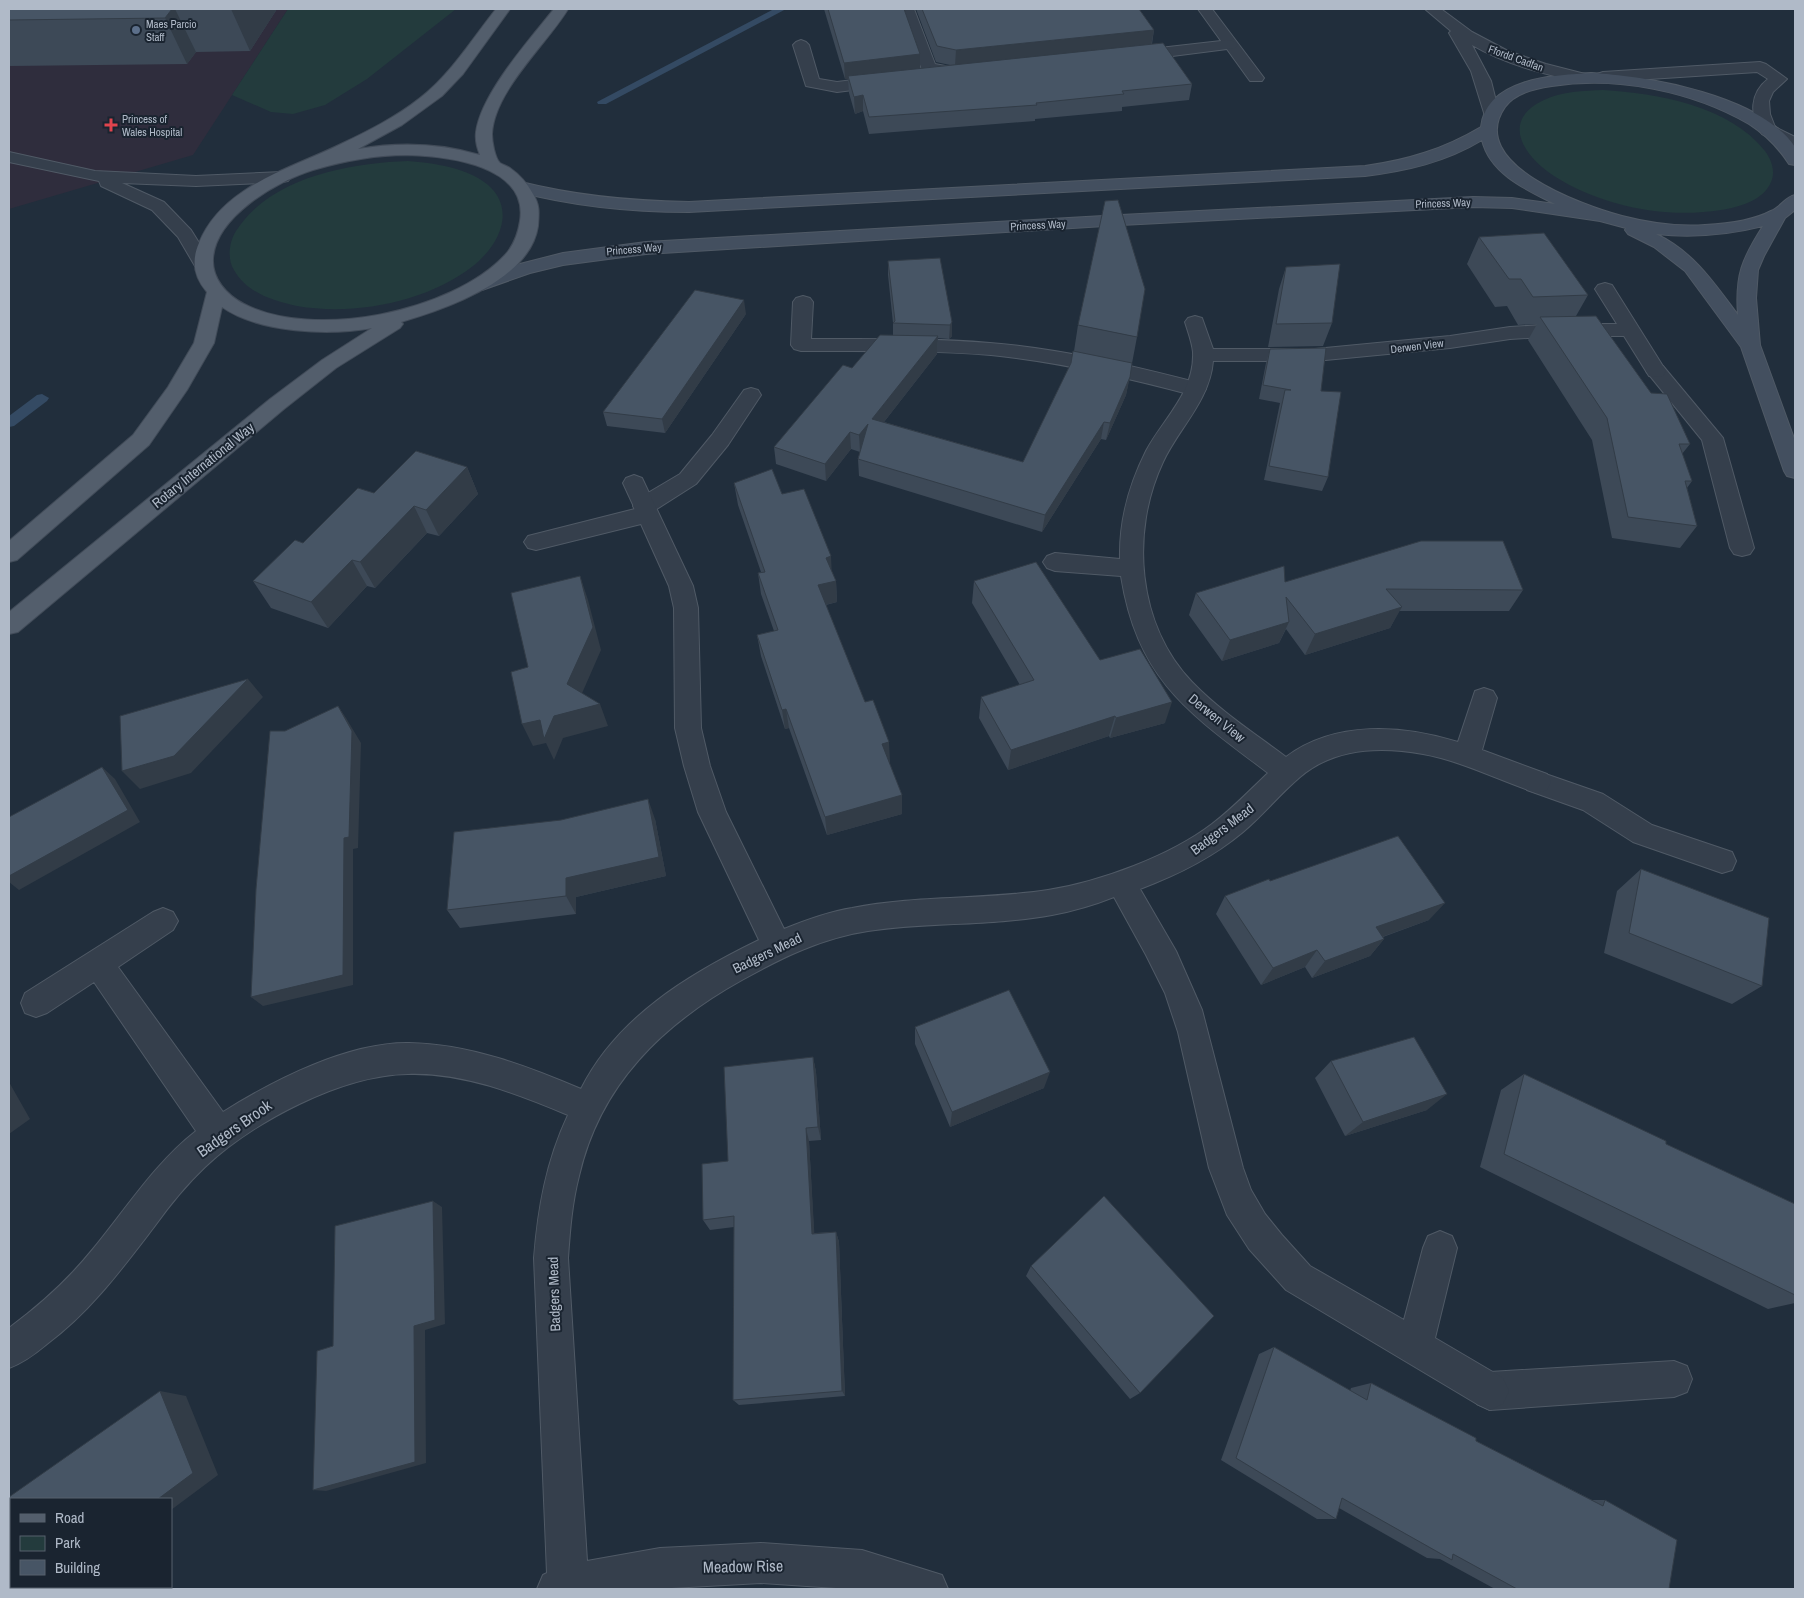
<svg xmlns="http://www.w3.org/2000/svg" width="1804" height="1598" viewBox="0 0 1804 1598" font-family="'Archivo Narrow',sans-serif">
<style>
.medical{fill:#2f2d3d}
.green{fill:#233b3d}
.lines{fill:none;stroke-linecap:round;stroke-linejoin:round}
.stream{fill:#344a63;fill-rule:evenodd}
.lane-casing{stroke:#505a66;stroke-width:2}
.street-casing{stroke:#505a66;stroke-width:2}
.secondary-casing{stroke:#505a66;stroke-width:2}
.primary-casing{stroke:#414b58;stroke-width:2}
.lane{fill:#353f4c;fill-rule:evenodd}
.street{fill:#353f4c;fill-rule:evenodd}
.secondary{fill:#434f5f;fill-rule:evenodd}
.primary{fill:#535e6c;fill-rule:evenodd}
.wall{fill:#3d4957}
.shaded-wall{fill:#323c47}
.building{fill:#475565;stroke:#323c47}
.service-dot{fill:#5c6f8a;stroke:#1a2430;stroke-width:2}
.health-dot{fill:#e0444e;stroke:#1a2430;stroke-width:2}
.labels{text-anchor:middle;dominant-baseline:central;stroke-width:4;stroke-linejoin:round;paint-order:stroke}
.far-poi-label{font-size:11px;fill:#b0bac8;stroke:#1a2430;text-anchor:start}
.far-street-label{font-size:11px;fill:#b0bac8;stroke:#1a2430}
.street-label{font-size:14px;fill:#b0bac8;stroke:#1a2430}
.near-street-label{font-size:16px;fill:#b0bac8;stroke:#1a2430}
</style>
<rect width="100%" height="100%" fill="#212e3c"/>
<path class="medical" d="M 9,9 L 288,9 L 193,155 L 9,209 Z"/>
<path class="green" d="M 288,9 L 456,9 L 367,79 L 325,105 L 293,114 L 271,112 L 232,95 Z
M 1603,90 C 1657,93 1730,106 1765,151 C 1771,159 1776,171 1771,182 C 1763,201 1739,207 1721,210 C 1665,219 1601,206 1554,176 C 1523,156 1500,120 1544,100 C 1563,91 1583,91 1603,90 Z
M 408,161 C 429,163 450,165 470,174 C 518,195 508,238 473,266 C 427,302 355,316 297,306 C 273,301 247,293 234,270 C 227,259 229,242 236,231 C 270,177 350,163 408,161 Z"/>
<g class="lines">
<path class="stream" d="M 774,9 L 786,9 L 606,104 L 598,104 L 597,102 Z
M 42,394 L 49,398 L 47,401 L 14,426 L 9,427 L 9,416 L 37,395 Z"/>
<defs>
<path id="lane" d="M 1198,9 L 1212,9 L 1264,78 L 1262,81 L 1250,81 Z
M 801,40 L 806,42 L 809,45 L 819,79 L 837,82 L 885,76 L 891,78 L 893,81 L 891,84 L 885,86 L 837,92 L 806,86 L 793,45 L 796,42 Z
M 9,152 L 95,171 L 196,176 L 282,172 L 288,173 L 291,177 L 288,181 L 282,182 L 196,186 L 122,183 L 164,202 L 191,230 L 211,262 L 209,266 L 202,268 L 195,266 L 178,237 L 152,210 L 101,186 L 99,181 L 9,162 Z
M 803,296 L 810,298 L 813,302 L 811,339 C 871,339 931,338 990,343 C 1063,349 1133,366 1203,384 L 1206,389 L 1203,394 L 1196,396 C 1129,378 1061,362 991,355 C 928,350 864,351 801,351 L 794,349 L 791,345 L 793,302 L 796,298 Z
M 1656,365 L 1663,366 L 1723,438 L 1754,548 L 1750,554 L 1742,556 L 1734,554 L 1730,548 L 1702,440 L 1646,371 L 1649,366 Z
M 751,388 L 758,390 L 761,395 L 728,445 L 696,484 L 652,512 L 644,514 L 636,512 L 633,506 L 636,500 L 680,474 L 712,435 L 744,390 Z
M 1537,771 L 1603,794 L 1652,825 L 1732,852 L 1736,861 L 1732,870 L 1722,873 L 1633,842 L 1583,810 L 1527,790 L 1523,782 L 1527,774 Z
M 1674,1361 L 1687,1366 L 1692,1379 L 1687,1392 L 1674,1397 L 1490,1410 L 1477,1404 L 1471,1391 L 1477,1378 L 1490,1372 Z"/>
<path id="street" d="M 900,9 L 914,9 L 935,64 L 955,68 L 972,69 L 974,72 L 972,75 L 955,78 L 922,70 Z
M 1425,9 L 1441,9 L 1472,32 L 1508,51 L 1546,64 L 1589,75 L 1591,78 L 1589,81 L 1583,83 C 1545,74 1506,65 1472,45 L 1491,81 L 1499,113 L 1497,116 L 1485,116 L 1471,71 L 1449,33 L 1451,31 Z
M 1230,40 L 1235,42 L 1238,45 L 1235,48 L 1133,61 L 1128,59 L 1125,56 L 1128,53 L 1133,51 Z
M 1760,62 L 1766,64 L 1787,79 L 1773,92 L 1769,101 L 1770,114 L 1775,127 L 1795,137 L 1795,148 L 1762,134 C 1749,115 1750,93 1768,79 L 1757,72 L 1603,82 L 1597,80 L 1595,77 L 1597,74 L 1603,72 Z
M 1605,283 L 1612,285 L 1666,371 L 1663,376 L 1656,377 L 1649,376 L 1624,336 L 1558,336 L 1510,339 L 1450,348 L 1315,361 L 1213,361 C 1210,400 1179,428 1163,462 C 1130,532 1137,624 1192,682 C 1220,711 1254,733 1286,757 C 1335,720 1403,725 1458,742 L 1475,691 L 1484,688 L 1493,691 L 1497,698 L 1482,750 L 1547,774 L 1551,782 L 1547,790 L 1537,793 C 1498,780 1462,761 1423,754 C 1380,746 1334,748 1300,777 C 1280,794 1263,815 1243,832 C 1212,858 1177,875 1140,889 L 1176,951 L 1202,1010 L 1243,1168 L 1251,1190 L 1265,1214 L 1282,1235 L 1310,1266 L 1404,1320 L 1423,1248 L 1428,1236 L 1440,1231 L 1452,1236 L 1457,1248 L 1435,1338 L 1503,1378 L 1509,1391 L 1503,1404 L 1490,1410 L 1477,1404 L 1286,1290 L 1249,1249 L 1227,1215 L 1209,1168 L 1178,1032 L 1165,993 L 1146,955 L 1114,897 C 1094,905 1073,911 1052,915 C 992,926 929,922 868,931 C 822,938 783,957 742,980 C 663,1024 600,1084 579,1176 C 572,1203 570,1230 568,1258 L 587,1561 L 660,1548 L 761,1543 L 862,1550 L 942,1575 L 948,1589 L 851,1589 L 761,1583 L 653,1589 L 537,1589 L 543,1575 L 547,1573 L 534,1258 C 538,1208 546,1162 568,1115 C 518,1094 462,1072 408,1074 C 341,1075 253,1122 205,1167 C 186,1185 169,1206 154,1227 C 121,1270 90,1312 47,1344 C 35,1354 23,1363 9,1368 L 9,1328 C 40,1305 68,1280 93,1249 C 126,1209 155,1163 196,1131 L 94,982 L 47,1013 L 36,1017 L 25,1013 L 21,1003 L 25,993 L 153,912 L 163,908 L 173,912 L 178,921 L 173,930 L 118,967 L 223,1112 C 274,1080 348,1042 409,1043 C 469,1044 527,1066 581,1089 C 617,1017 689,974 759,940 L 698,812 L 684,766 L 675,728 L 674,608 L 669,586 L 641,524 L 536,550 L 528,548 L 524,542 L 528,536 L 635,509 L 623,483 L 626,478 L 634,475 L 642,478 L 693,586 L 698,608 L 701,728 L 710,766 L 726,812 L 784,929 C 806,920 828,912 852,908 C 916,895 983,900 1048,890 C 1100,882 1170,856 1212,824 C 1232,809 1249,791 1268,773 C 1189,713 1138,681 1121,576 L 1055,571 L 1047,568 L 1043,562 L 1047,556 L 1055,553 L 1120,559 C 1119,520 1129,485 1146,451 C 1163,419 1195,392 1193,352 C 1192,342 1188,332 1185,322 L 1188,318 L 1195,316 L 1202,318 L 1213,349 L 1315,349 L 1450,336 L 1510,327 L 1558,324 L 1617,324 L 1595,289 L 1598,285 Z"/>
<path id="secondary" d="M 1592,73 C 1649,76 1761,96 1795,147 L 1795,165 L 1789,164 C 1778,147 1766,135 1749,124 C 1692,91 1617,76 1552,86 C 1537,88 1515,93 1505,107 C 1465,164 1584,206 1622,216 C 1649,223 1677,227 1705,225 C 1726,224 1752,221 1771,211 C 1781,207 1785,197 1795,195 L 1795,210 L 1785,218 L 1764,256 L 1758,270 L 1756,298 L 1760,345 L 1795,441 L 1795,478 L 1787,476 L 1784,471 L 1741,347 L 1685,271 L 1654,247 L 1628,234 L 1625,230 L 1626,228 L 1600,221 L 1512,208 L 1473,207 L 1121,225 L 646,254 L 563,265 L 530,273 L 482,290 L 475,288 L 472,284 L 475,280 L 516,265 L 563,253 L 646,242 L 1121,215 L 1473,197 L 1512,198 L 1555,204 C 1527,190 1490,174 1482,140 C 1446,162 1406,171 1365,176 L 689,212 C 629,212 572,206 515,191 L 512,187 L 515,183 L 521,182 C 577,196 632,201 689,202 L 1365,166 C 1408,160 1444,149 1481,127 C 1486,78 1555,75 1592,73 ZM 1763,226 C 1742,259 1735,275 1738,315 C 1714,283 1694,252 1656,234 C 1693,238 1727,235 1763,226 Z"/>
<path id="primary" d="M 496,9 L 510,9 L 463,74 L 442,96 L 402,125 L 358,149 C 398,142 440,143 480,155 C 477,148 475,140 476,132 C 481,94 529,40 554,9 L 568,9 C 547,44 494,91 492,134 C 492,142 495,158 500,163 C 503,165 507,166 510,168 C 520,175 527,183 533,194 C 540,205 539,213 538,226 C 530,280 446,309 401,322 L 403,324 L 400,328 L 336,368 L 284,409 L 18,632 L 9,634 L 9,612 L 270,399 L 322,360 L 372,328 C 329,336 259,333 222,307 L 214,343 L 187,390 L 149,445 L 17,560 L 9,562 L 9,541 L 133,435 L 168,387 L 194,343 L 207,292 C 194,277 191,261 199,243 C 222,186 290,169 341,144 C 368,131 396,117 420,98 C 451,74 472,39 496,9 ZM 407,155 C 446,156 529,165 520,221 C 518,234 514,245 505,255 C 452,312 313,340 244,304 C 227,295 212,279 213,259 C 215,217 277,181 313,170 C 344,161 375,155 407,155 Z"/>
</defs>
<use href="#lane" class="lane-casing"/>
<use href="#street" class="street-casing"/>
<use href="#secondary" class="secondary-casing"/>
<use href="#primary" class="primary-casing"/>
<use href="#lane" class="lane"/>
<use href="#street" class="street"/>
<use href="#secondary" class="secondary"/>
<use href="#primary" class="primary"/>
</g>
<path class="wall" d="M 9,9 L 277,9 L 250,51 L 196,52 L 187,64 L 9,66 Z
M 824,9 L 904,9 L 920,54 L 920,68 L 950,65 L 936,62 L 916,9 L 1139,9 L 1154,30 L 1152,44 L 1192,84 L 1189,100 L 1122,107 L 1122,111 L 1035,119 L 1035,121 L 869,134 L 863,111 L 855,114 L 849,93 L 848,79 L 845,79 Z
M 1479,237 L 1588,295 L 1576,316 L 1651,393 L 1690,444 L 1682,454 L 1692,481 L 1687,488 L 1697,526 L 1680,548 L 1612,538 L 1592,440 L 1528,340 L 1537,324 L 1518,325 L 1507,306 L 1495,307 L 1467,264 Z
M 888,261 L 952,322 L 952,336 L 949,339 L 938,338 L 937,354 L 884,422 L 1023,462 L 1071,363 L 1074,351 L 1078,325 L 1137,337 L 1126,395 L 1106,440 L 1101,439 L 1042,532 L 859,476 L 858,459 L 860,452 L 851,449 L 826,481 L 776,464 L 774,447 L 852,368 L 893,336 L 893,323 L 888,275 Z
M 1286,267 L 1332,323 L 1323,346 L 1268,347 L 1279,289 Z
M 746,314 L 665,433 L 607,426 L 603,412 Z
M 1270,349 L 1321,391 L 1328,477 L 1322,491 L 1264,480 L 1280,403 L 1259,399 L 1266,363 Z
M 467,467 L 478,494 L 439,536 L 427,533 L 375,588 L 367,586 L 328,628 L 271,608 L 253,581 L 303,543 L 374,493 Z
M 734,483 L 782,494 L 832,572 L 836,581 L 837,602 L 826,605 L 865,702 L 890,762 L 889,762 L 902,795 L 902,814 L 827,835 L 789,728 L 785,729 L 761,656 L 757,635 L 774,631 L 761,594 L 758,573 L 761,572 L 738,505 Z
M 974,581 L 1100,660 L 1165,723 L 1110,738 L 1109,736 L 1008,770 L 979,718 L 981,697 L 1020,685 L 972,603 Z
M 1285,582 L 1523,590 L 1509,611 L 1399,611 L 1390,628 L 1305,655 L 1286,629 L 1279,643 L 1222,661 L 1189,615 L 1196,593 Z
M 655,819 L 666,876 L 576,897 L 576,914 L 460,928 L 447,910 Z
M 1641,869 L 1762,986 L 1732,1004 L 1604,953 L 1617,891 Z
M 1270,881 L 1429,920 L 1383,937 L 1384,939 L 1370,956 L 1312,978 L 1305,967 L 1261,985 L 1216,914 L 1225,896 Z
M 915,1027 L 1044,1088 L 950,1127 L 915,1044 Z
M 813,1057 L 816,1072 L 821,1140 L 809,1141 L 814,1233 L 836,1232 L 839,1242 L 845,1396 L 739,1405 L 733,1400 L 734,1227 L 710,1230 L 703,1220 L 728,1161 Z
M 1331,1061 L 1427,1110 L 1345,1136 L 1315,1078 Z
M 1524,1074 L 1666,1144 L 1795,1204 L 1795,1303 L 1768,1309 L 1480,1167 L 1501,1090 Z
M 1031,1266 L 1140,1393 L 1130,1399 L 1026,1276 Z
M 1274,1347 L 1350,1391 L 1351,1388 L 1371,1383 L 1476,1441 L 1592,1500 L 1605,1500 L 1669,1589 L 1495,1589 L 1440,1559 L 1427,1558 L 1339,1508 L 1336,1519 L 1317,1519 L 1221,1460 L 1259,1354 Z"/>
<path class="shaded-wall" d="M 172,9 L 175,9 L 196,52 L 187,64 L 165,18 Z
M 231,9 L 277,9 L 250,51 Z
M 1154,30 L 1151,46 L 955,66 L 956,50 Z
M 920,54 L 920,70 L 848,76 L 848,79 L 845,79 L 844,63 Z
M 863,95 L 863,111 L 855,114 L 854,97 Z
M 744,300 L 746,314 L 665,433 L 662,419 Z
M 952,322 L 952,336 L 949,339 L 950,325 Z
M 938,336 L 937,354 L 873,436 L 872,419 Z
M 1130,377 L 1126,395 L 1106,440 L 1110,423 Z
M 1104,422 L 1101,439 L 1042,532 L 1045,515 Z
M 868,424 L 860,452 L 859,435 Z
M 850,432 L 851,449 L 826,481 L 825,464 Z
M 467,467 L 478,494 L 439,536 L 426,510 Z
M 414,506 L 427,533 L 375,588 L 360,562 Z
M 831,556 L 832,578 L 826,558 Z
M 352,560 L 367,586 L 328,628 L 311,602 Z
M 580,576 L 588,600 L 601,650 L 576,707 L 567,684 Z
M 836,581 L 837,602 L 820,606 L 818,585 Z
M 1402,607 L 1390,628 L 1305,655 L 1315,634 Z
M 1289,622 L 1279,643 L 1222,661 L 1230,640 Z
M 248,679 L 263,697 L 191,773 L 140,789 L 122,771 Z
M 1172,702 L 1165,723 L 1110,738 L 1116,718 Z
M 600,704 L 608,726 L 563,738 L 554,760 L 546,743 L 533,746 L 522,724 Z
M 338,706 L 346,718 L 361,743 L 358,848 L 353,849 L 353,985 L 263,1006 L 251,997 Z
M 786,709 L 789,728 L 785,729 L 782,710 Z
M 1115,716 L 1109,736 L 1008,770 L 1011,750 Z
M 889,742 L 890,762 L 882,764 L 882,744 Z
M 102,767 L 115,779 L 140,822 L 19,890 L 9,882 L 9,876 Z
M 902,795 L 902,814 L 827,835 L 825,817 Z
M 648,799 L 655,819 L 666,876 L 576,897 L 576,914 L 566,896 L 566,878 Z
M 1445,903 L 1429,920 L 1362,944 L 1376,927 Z
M 1384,939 L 1370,956 L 1312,978 L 1325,961 Z
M 1317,950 L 1305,967 L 1261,985 L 1273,968 Z
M 813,1057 L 816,1072 L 821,1140 L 818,1127 Z
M 1050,1072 L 1044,1088 L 950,1127 L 952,1112 Z
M 9,1082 L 30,1119 L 9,1134 Z
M 1447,1094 L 1427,1110 L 1345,1136 L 1363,1122 Z
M 806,1128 L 809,1141 L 815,1244 L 812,1234 Z
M 433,1201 L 442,1207 L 445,1324 L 425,1330 L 426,1463 L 326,1491 L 313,1490 L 414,1326 Z
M 836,1232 L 839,1242 L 845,1396 L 842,1391 Z
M 160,1391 L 186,1396 L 218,1475 L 171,1510 L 171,1499 L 158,1499 Z
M 11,1582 L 11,1587 L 34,1587 L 31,1589 L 9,1589 L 9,1583 Z
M 39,1587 L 68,1587 L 64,1589 L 36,1589 Z"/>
<path class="building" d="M 9,9 L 172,9 L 165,18 L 9,20 Z
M 828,9 L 904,9 L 920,54 L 844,63 Z
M 922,9 L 1139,9 L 1154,30 L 956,50 L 937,46 Z
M 1163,43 L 1192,84 L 1122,91 L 1124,94 L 1036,103 L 1037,105 L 869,117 L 863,95 L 854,97 L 848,76 Z
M 1118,200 L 1145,289 L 1137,337 L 1078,325 L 1105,201 Z
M 1544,233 L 1588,295 L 1533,297 L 1521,279 L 1509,279 L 1479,237 Z
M 940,258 L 952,322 L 950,325 L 893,323 L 895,321 L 888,261 Z
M 1340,264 L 1332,323 L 1276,324 L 1286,267 Z
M 695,290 L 744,300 L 662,419 L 603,412 Z
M 1596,316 L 1651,393 L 1667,394 L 1690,444 L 1679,444 L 1692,481 L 1685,481 L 1697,526 L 1628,517 L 1607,418 L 1540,317 Z
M 880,335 L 938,336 L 872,419 L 1023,462 L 1071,363 L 1073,351 L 1132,363 L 1130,377 L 1110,423 L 1104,422 L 1045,515 L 858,459 L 868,424 L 859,435 L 850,432 L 825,464 L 774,447 L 843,365 L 852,368 Z
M 1326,348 L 1321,391 L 1341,392 L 1328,477 L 1269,466 L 1285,390 L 1291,390 L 1263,385 L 1270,349 Z
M 416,451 L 467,467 L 426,510 L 414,506 L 360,562 L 352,560 L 311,602 L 253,581 L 295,540 L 303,543 L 358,488 L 374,493 Z
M 772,469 L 782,494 L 804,489 L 831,556 L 826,558 L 836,581 L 818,585 L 865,702 L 873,700 L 889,742 L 882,744 L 902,795 L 825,817 L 786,709 L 782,710 L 757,635 L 778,630 L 758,573 L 765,572 L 734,483 Z
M 1421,541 L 1503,541 L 1523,590 L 1386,589 L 1402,607 L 1315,634 L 1286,597 L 1289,622 L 1230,640 L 1196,593 L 1284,566 L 1285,582 Z
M 1036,562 L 1100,660 L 1140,649 L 1172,702 L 1116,718 L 1115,716 L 1011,750 L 981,697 L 1034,680 L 974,581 Z
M 580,576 L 593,627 L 567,684 L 600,704 L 554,716 L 544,739 L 540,720 L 522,724 L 511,672 L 528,667 L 511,593 Z
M 248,679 L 174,756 L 122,771 L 120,716 Z
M 338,706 L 352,731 L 349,837 L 344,838 L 343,975 L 251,997 L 256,889 L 270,731 L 285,731 Z
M 102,767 L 128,810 L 9,876 L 9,817 Z
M 648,799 L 659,857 L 566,878 L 566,896 L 447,910 L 454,832 L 561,820 Z
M 1398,836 L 1445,903 L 1376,927 L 1384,939 L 1325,961 L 1317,950 L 1273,968 L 1225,896 L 1269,879 L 1270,881 Z
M 1641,869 L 1769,918 L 1762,986 L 1629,933 Z
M 1009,990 L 1050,1072 L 952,1112 L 915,1027 Z
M 1414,1037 L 1447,1094 L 1363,1122 L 1331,1061 Z
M 813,1057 L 818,1127 L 806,1128 L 812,1234 L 836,1232 L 842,1391 L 733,1400 L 734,1216 L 703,1220 L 702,1164 L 728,1161 L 724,1067 Z
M 1524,1074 L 1666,1141 L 1666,1144 L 1795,1204 L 1795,1295 L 1504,1154 Z
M 1104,1196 L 1214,1316 L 1140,1393 L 1031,1266 Z
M 433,1201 L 435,1320 L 414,1326 L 415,1462 L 313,1490 L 317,1351 L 333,1346 L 335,1226 Z
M 1274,1347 L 1367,1400 L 1371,1383 L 1476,1438 L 1476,1441 L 1603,1506 L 1605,1500 L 1677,1540 L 1669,1589 L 1517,1589 L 1453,1554 L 1452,1560 L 1342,1498 L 1336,1519 L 1236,1458 Z
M 160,1391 L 193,1473 L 158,1499 L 11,1499 L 11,1582 L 9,1583 L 9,1497 Z
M 28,1587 L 39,1587 L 36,1589 L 28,1589 Z"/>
<circle class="service-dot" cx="136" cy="30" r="5"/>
<path class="health-dot" d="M108.5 117.5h5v5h5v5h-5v5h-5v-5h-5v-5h5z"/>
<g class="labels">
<g class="far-poi-label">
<text x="146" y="24">Maes Parcio<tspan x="146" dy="13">Staff</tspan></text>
<text x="122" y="119">Princess of<tspan x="122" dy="13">Wales Hospital</tspan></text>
</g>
<g class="far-street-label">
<text transform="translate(1516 58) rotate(20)">Ffordd Cadfan</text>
<text transform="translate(1443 203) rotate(-2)">Princess Way</text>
<text transform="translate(1038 225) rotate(-3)">Princess Way</text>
<text transform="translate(634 249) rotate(-5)">Princess Way</text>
<text transform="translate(1417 346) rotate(-7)">Derwen View</text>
</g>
<g class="street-label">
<text transform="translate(203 465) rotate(-39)">Rotary International Way</text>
<text transform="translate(1217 718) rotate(39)">Derwen View</text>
<text transform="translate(1222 829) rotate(-37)">Badgers Mead</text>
<text transform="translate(767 953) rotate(-26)">Badgers Mead</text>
<text transform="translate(554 1294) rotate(-92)">Badgers Mead</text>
</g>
<g class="near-street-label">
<text transform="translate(234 1128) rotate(-35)">Badgers Brook</text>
<text transform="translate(743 1566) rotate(-1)">Meadow Rise</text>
</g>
</g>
<rect width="1804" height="1598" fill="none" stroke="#b0bac8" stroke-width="20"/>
<rect x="10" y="1498" width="162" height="90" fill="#1a2430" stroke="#56606d"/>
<rect x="20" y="1514" width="25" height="8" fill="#535e6c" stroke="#56606d"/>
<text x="55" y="1523" font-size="15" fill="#b0bac8">Road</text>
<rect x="20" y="1536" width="25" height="15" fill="#233b3d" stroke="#56606d"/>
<text x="55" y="1548" font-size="15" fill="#b0bac8">Park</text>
<rect x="20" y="1560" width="25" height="15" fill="#475565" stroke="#56606d"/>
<text x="55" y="1573" font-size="15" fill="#b0bac8">Building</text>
</svg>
